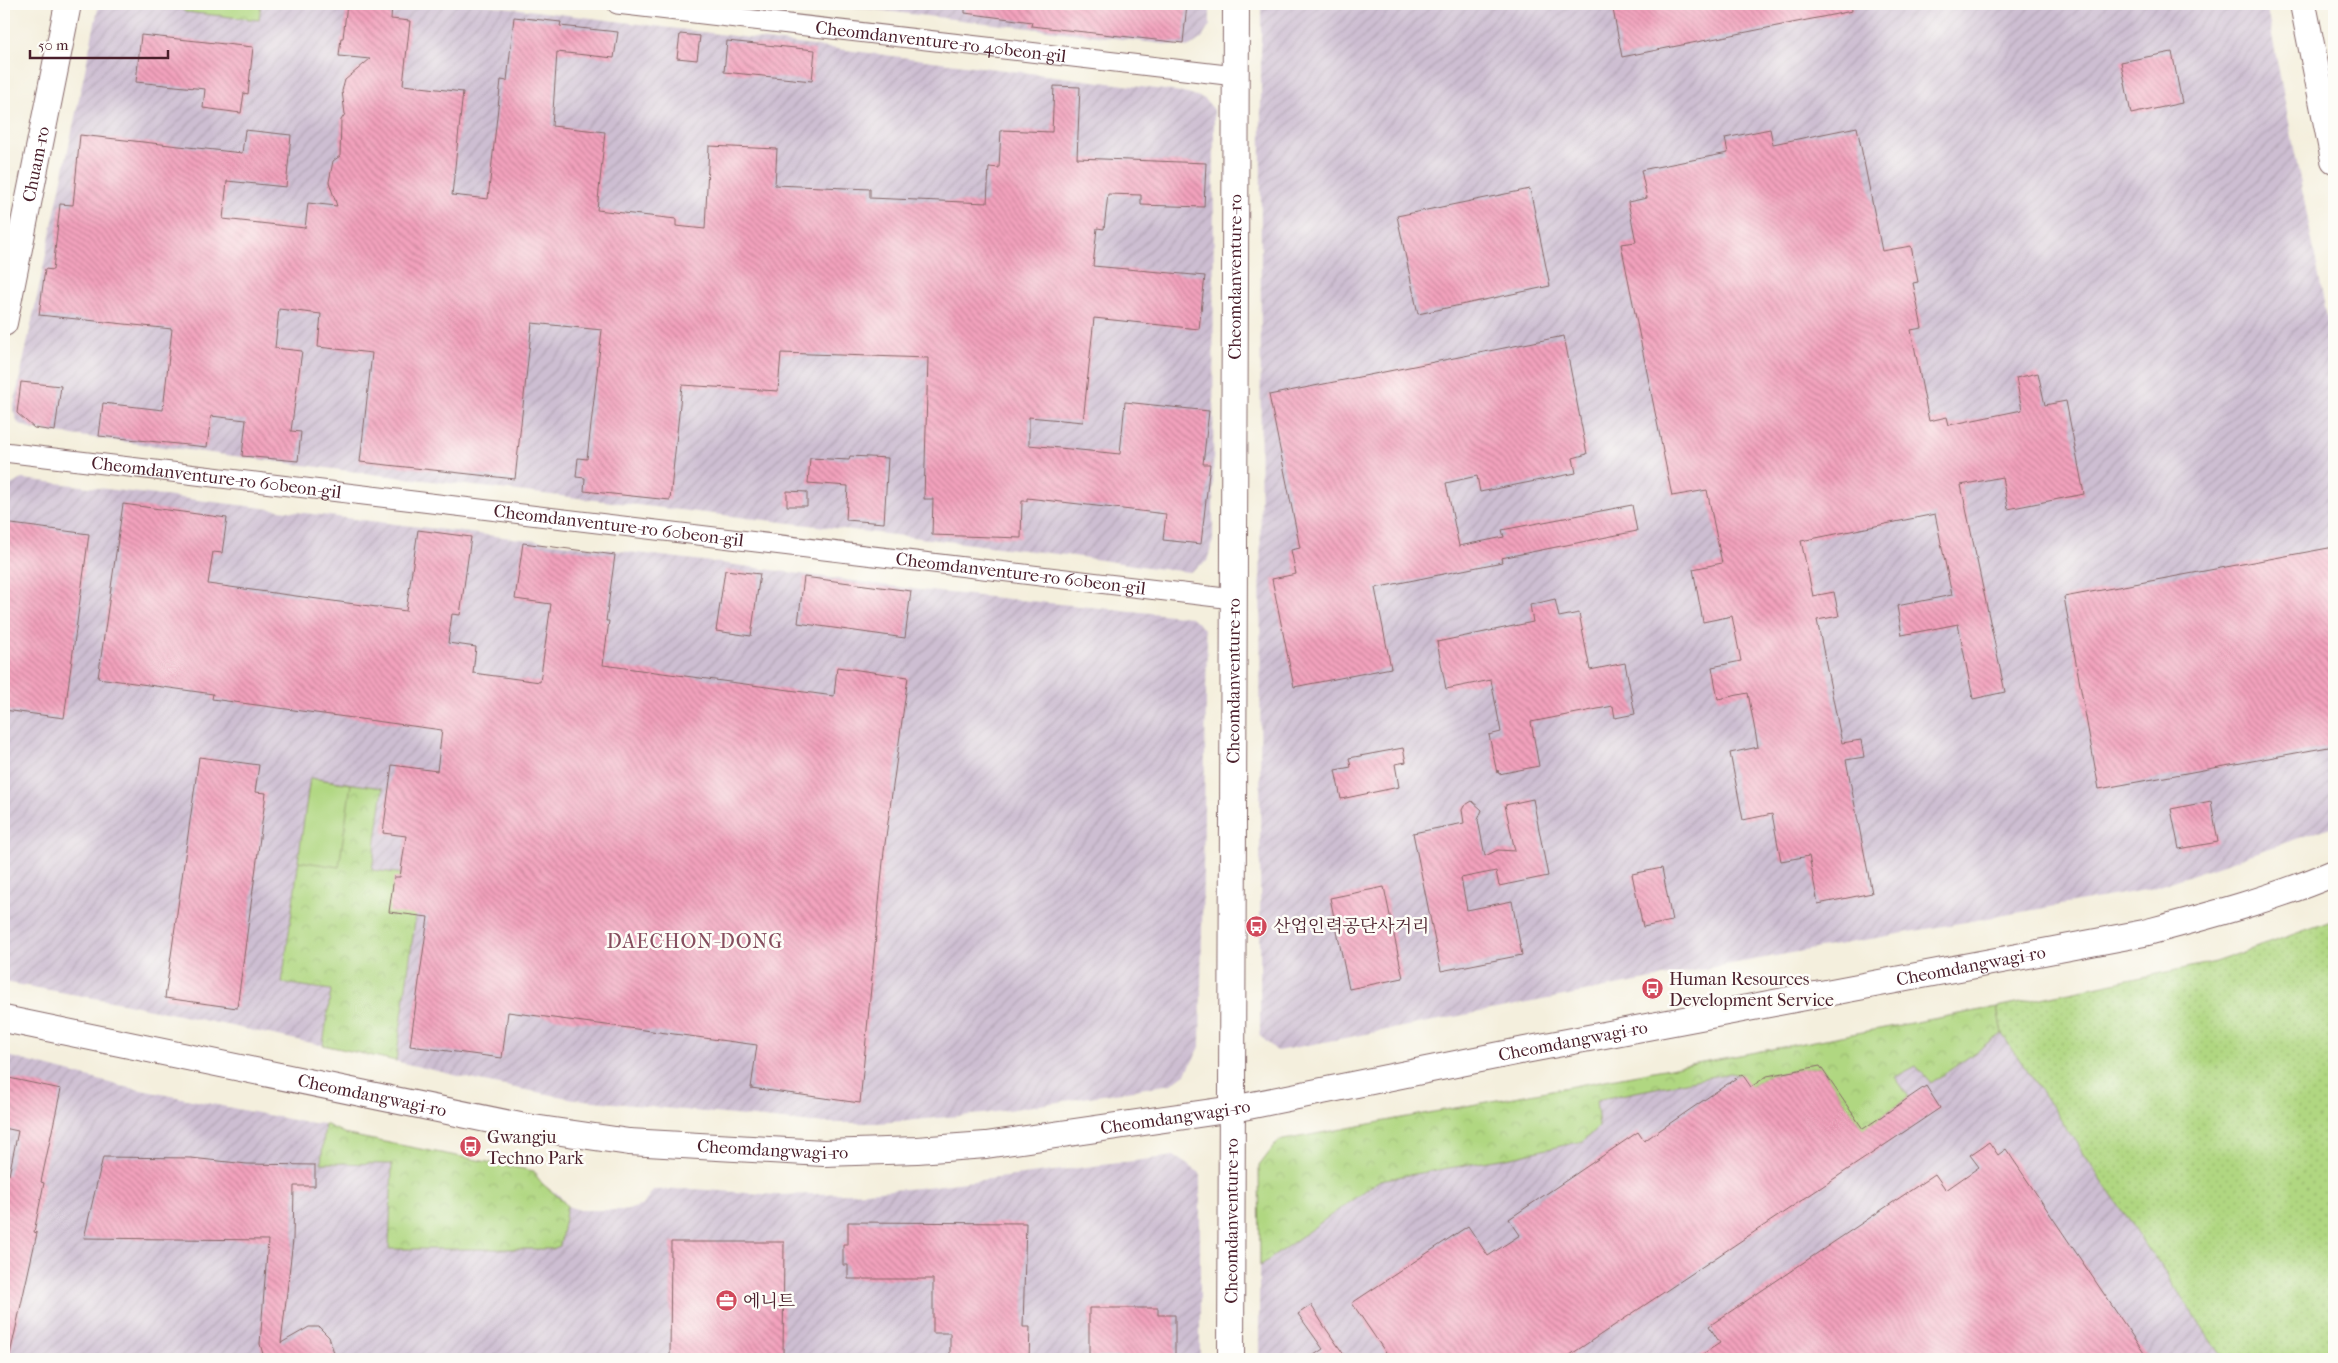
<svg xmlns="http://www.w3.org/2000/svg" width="2338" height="1363" viewBox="0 0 2338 1363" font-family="'IM FELL French Canon','Noto Serif KR',serif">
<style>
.industrial{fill:url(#industrial-furrows)}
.grass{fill:url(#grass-dots);stroke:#7d7b56}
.park{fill:url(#park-crowns);stroke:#7d7b56}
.pitch{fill:#b0d781;stroke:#7d7b56}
.building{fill:url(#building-back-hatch)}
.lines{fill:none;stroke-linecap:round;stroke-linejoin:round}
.street-casing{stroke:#866869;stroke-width:21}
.secondary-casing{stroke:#866869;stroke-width:28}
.street{stroke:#fff;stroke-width:19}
.secondary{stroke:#fff;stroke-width:26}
.labels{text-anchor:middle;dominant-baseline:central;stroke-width:5;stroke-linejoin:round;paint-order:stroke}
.street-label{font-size:18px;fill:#4a1f2b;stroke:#fdfcf7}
.poi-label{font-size:18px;fill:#4a1f2b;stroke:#fdfcf7;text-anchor:start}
.quarter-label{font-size:20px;letter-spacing:1px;fill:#854d5e;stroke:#fdfcf7}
</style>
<defs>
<pattern id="industrial-furrows" width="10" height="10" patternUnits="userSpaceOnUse" patternTransform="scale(1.25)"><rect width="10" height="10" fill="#cdbed2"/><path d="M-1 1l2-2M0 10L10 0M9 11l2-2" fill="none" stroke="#b2a3b4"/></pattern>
<pattern id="grass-dots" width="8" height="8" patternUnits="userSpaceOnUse" patternTransform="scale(1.25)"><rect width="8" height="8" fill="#b0d781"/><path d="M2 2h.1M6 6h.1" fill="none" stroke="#99b870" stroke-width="1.8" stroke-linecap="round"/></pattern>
<pattern id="park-crowns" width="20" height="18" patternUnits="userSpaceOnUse" patternTransform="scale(1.25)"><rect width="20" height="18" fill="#b0d781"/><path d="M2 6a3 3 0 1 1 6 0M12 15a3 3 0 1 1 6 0" fill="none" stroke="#99b870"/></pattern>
<pattern id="building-back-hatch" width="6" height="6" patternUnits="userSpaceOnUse" patternTransform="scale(1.25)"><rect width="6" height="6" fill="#f3a2bd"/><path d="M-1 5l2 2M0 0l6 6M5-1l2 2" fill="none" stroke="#c7839a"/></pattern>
</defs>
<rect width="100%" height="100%" fill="#fdfcf7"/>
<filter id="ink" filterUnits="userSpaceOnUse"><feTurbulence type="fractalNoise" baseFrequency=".02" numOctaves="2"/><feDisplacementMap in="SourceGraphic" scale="10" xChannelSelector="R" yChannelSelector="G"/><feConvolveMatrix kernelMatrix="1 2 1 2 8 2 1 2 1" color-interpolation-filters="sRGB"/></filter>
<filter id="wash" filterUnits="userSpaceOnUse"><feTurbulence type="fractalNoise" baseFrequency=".0096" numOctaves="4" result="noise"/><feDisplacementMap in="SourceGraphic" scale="20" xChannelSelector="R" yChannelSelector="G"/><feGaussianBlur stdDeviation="1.12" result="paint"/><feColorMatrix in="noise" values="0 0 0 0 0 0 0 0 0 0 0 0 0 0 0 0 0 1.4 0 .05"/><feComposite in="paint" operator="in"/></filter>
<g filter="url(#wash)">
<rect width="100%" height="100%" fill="#f4efdd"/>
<path class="industrial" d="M 99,4 L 480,4 L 1188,93 L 1205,99 L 1214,110 L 1213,541 L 1207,561 L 1190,572 L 1154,568 L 1074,556 L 380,475 L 34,430 L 18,423 L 13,410 Z
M 826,4 L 1210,4 L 1210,25 L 1202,38 L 1189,47 Z
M 1261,4 L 2266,4 L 2334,354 L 2334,826 L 2150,889 L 1720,966 L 1277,1051 L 1260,1036 Z
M 23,479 L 728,564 L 920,590 L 1191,617 L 1204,629 L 1207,640 L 1200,1047 L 1186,1073 L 1171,1084 L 983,1114 L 879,1123 L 814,1123 L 574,1099 L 484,1082 L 373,1056 L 122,1003 L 4,982 L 4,488 Z
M 2334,920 L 2334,1359 L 1259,1359 L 1259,1166 L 1278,1141 L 2075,992 L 2215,962 Z
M 4,1055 L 121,1086 L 303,1122 L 325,1124 L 348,1135 L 534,1171 L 540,1184 L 559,1195 L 567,1206 L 580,1210 L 628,1210 L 643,1205 L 653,1190 L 693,1189 L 776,1195 L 852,1193 L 918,1188 L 1174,1156 L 1200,1173 L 1200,1359 L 4,1359 Z"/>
<path class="grass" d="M 2334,920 L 2334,1359 L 2224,1359 L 2002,1034 L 1997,1007 L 2215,962 Z"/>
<path class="park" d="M 176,4 L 261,4 L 259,20 L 185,12 Z
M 310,778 L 383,788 L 372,870 L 421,876 L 396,1061 L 323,1045 L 331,990 L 282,983 Z
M 1997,1007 L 2002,1034 L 1931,1083 L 1916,1066 L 1895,1077 L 1909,1097 L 1863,1129 L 1820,1066 L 1767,1076 L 1751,1087 L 1742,1075 L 1730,1073 L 1596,1100 L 1599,1126 L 1583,1141 L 1512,1157 L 1380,1180 L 1260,1266 L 1259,1166 L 1278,1141 Z
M 325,1124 L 348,1135 L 534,1171 C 542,1189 555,1190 567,1206 L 560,1246 L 552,1249 L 389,1249 L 392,1164 L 321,1163 Z"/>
<path class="pitch" d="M 310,778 L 351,784 L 339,867 L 298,861 Z"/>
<g id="blocks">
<path class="building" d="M 347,4 L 392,4 L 391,19 L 410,21 L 403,85 L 463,92 L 452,195 L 488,199 L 501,80 L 507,81 L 514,17 L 561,22 L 560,26 L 618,32 L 614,58 L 557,52 L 552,126 L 605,132 L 597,210 L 676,219 L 676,226 L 705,229 L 709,146 L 777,149 L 775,185 L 870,189 L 870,198 L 987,203 L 989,167 L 999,168 L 1001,130 L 1052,132 L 1054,86 L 1080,87 L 1077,158 L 1206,163 L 1204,207 L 1141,205 L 1141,195 L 1108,194 L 1104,229 L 1097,228 L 1093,266 L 1205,276 L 1199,329 L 1094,318 L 1083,422 L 1029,417 L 1029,445 L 1120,454 L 1125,402 L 1209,411 L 1203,464 L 1210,464 L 1201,544 L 1163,540 L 1166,514 L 1027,498 L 1027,501 L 1022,501 L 1021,538 L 932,535 L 933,499 L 924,499 L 928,358 L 781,353 L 778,391 L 682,385 L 670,500 L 584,491 L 585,478 L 576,477 L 578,458 L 587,459 L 602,330 L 532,323 L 515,479 L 360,462 L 372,353 L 318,347 L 321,314 L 279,309 L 275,348 L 302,351 L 291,431 L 301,432 L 298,461 L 242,456 L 246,420 L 211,416 L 207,447 L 99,436 L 103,403 L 163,410 L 172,329 L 39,315 L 45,269 L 53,270 L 60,204 L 73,205 L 80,135 L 242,153 L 245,130 L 291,135 L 286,187 L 227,181 L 223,219 L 305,228 L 308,203 L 337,206 L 329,182 L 333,161 L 340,156 L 341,120 L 345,114 L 342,91 L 345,80 L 370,59 L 339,56 L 341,38 L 343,38 Z
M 965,4 L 1187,4 L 1183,43 L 1031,26 L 1032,22 L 965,13 Z
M 1612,4 L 1851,4 L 1852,11 L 1622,57 Z
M 680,34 L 700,36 L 697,60 L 677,58 Z
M 141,35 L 253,47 L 248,94 L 244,93 L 241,113 L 203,108 L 205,89 L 136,82 Z
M 727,41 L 815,50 L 812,81 L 724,72 Z
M 2172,52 L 2182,103 L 2131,114 L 2121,62 Z
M 1857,127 L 1882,251 L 1911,246 L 1918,282 L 1913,283 L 1922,328 L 1911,330 L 1929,421 L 1947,417 L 1949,425 L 2022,410 L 2016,378 L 2038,373 L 2045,405 L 2066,401 L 2084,494 L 2008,509 L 2002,477 L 1961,485 L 2005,692 L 1973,699 L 1958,624 L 1902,635 L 1897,606 L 1952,595 L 1935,514 L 1801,541 L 1813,596 L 1834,592 L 1839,616 L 1817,620 L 1842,743 L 1861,740 L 1864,757 L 1846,760 L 1872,893 L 1818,904 L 1809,856 L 1781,861 L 1772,814 L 1743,820 L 1730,753 L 1758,747 L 1748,693 L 1718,699 L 1712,667 L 1741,661 L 1732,616 L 1703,622 L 1693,569 L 1722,563 L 1707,490 L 1672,496 L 1621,244 L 1636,242 L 1628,202 L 1647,198 L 1641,170 L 1728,153 L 1725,138 L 1770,129 L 1773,144 Z
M 1530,189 L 1550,286 L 1418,314 L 1397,216 Z
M 1564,336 L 1587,454 L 1573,458 L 1576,473 L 1480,492 L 1477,476 L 1446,483 L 1459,546 L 1504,537 L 1502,530 L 1632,505 L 1637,531 L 1501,558 L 1502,562 L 1375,588 L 1391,668 L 1294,687 L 1272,579 L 1296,574 L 1291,550 L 1300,548 L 1269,395 Z
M 21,382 L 61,386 L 55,431 L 34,428 L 17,413 Z
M 850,456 L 888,458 L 884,523 L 846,520 L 848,486 L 808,483 L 810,458 L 849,460 Z
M 787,491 L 807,492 L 807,506 L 787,506 Z
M 123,504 L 227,518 L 222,553 L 213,552 L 208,584 L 406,611 L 418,530 L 471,537 L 460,615 L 452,614 L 448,643 L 476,647 L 473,673 L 540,682 L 551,604 L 515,599 L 523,543 L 615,555 L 606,621 L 609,621 L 603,665 L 834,696 L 837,667 L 908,677 L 884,851 L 860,1103 L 751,1088 L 757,1045 L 508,1012 L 502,1058 L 410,1046 L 428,917 L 389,912 L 394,877 L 400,877 L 406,836 L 383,833 L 392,765 L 437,771 L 442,730 L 212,699 L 213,694 L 98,678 Z
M 4,523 L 89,534 L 64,718 L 4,710 Z
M 2334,547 L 2334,746 L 2099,789 L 2064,597 Z
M 725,570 L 760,574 L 751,636 L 716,631 Z
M 804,577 L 911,591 L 905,638 L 798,623 Z
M 1555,599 L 1559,617 L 1579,613 L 1590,670 L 1625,663 L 1635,714 L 1615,718 L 1613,706 L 1531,722 L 1539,766 L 1499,774 L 1498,770 L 1497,773 L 1489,735 L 1501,732 L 1491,680 L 1446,689 L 1437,642 L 1533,622 L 1530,605 Z
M 1403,748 L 1406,762 L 1395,764 L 1399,787 L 1341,799 L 1335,770 L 1351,767 L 1349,758 Z
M 199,757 L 259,765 L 255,792 L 266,793 L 237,1008 L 165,998 Z
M 1533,799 L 1548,876 L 1499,886 L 1496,871 L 1461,878 L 1467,910 L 1512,901 L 1522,955 L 1441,971 L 1413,833 L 1464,823 L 1462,810 L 1464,806 L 1472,801 L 1482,810 L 1478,820 L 1485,856 L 1498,850 L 1515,851 L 1505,805 Z
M 2211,801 L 2218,842 L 2179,849 L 2171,809 Z
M 1662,868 L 1672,921 L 1643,927 L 1632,874 Z
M 1384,887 L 1403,978 L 1349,989 L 1330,898 Z
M 1820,1066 L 1863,1129 L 1926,1086 L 1940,1108 L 1564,1359 L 1390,1359 L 1352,1303 L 1468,1226 L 1488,1256 L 1520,1235 L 1509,1219 L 1638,1132 L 1644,1141 L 1742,1074 L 1751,1087 L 1767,1076 Z
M 4,1077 L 61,1089 L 41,1182 L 44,1183 L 34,1232 L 37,1233 L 10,1354 L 4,1353 L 4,1174 L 9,1175 L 18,1131 L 4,1128 Z
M 1989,1142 L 1998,1155 L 2006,1149 L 2148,1359 L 1695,1359 L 1720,1343 L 1709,1326 L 1935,1174 L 1946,1190 L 1979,1167 L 1970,1155 Z
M 103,1157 L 191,1158 L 247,1164 L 315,1165 L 315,1186 L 294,1186 L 293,1240 L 281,1343 L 309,1327 L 319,1327 L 329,1337 L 336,1359 L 254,1359 L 263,1354 L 260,1344 L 268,1240 L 84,1238 Z
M 848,1222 L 1026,1223 L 1023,1327 L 1030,1327 L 1029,1359 L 950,1359 L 950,1333 L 933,1333 L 933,1279 L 848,1279 L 848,1265 L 843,1265 L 843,1244 L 848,1244 Z
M 671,1242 L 784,1242 L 783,1359 L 670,1359 Z
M 1311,1305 L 1324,1326 L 1347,1359 L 1308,1359 L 1323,1349 L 1298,1314 Z
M 1089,1308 L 1158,1308 L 1158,1315 L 1175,1315 L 1175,1357 L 1089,1357 Z"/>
</g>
</g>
<g filter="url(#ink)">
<use href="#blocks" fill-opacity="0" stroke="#866869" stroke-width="1"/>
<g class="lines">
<defs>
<g id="street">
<path id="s1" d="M 617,4 L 1235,76"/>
<path id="s2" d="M 4,452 L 1233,599"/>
</g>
<g id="secondary">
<path d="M 2303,4 L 2334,160"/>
<path id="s3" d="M 4,323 L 68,4"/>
<path id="s4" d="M 4,1019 L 520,1126 L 629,1142 L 824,1153 L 917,1150 L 986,1145 L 1233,1109 L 1525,1050 L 2144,933 C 2208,916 2273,899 2334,873"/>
<path id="s5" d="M 1231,1359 L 1236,4"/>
</g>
</defs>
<use href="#street" class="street-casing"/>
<use href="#secondary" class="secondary-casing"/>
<use href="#street" class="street"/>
<use href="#secondary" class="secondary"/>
</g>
</g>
<defs>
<symbol id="bus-disc" viewBox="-11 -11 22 22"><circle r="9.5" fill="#d1495b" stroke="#fdfcf7"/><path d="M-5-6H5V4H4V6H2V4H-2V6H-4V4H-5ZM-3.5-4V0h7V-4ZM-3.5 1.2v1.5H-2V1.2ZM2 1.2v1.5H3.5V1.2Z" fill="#fff"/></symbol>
<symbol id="office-disc" viewBox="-11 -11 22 22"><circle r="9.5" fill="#d1495b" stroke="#fdfcf7"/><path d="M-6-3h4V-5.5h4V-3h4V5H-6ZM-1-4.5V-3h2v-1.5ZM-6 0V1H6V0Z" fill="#fff"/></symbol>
</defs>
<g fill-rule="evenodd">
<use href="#bus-disc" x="1244" y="914" width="25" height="25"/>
<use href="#bus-disc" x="1640" y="976" width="25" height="25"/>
<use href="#bus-disc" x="458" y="1134" width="25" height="25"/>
<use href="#office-disc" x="714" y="1288" width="25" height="25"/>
</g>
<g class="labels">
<g class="street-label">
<text stroke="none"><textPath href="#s1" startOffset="326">Cheomdanventure-ro 40beon-gil</textPath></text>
<text stroke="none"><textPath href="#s3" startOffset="162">Chuam-ro</textPath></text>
<text stroke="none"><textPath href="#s5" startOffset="1082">Cheomdanventure-ro</textPath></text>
<text stroke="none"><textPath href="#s2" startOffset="214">Cheomdanventure-ro 60beon-gil</textPath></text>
<text stroke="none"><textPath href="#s2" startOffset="619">Cheomdanventure-ro 60beon-gil</textPath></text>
<text stroke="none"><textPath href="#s2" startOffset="1024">Cheomdanventure-ro 60beon-gil</textPath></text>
<text stroke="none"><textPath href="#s5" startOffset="678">Cheomdanventure-ro</textPath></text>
<text stroke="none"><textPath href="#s4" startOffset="1996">Cheomdangwagi-ro</textPath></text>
<text stroke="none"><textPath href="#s4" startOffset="1591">Cheomdangwagi-ro</textPath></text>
<text stroke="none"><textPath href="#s4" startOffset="376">Cheomdangwagi-ro</textPath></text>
<text stroke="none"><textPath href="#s4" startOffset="1186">Cheomdangwagi-ro</textPath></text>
<text stroke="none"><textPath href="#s4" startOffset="781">Cheomdangwagi-ro</textPath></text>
<text stroke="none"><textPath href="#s5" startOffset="138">Cheomdanventure-ro</textPath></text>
</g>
<g class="poi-label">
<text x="1273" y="926">산업인력공단사거리</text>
<text x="1669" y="979">Human Resources<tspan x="1669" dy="21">Development Service</tspan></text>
<text x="487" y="1137">Gwangju<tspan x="487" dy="21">Techno Park</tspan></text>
<text x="743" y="1301">에니트</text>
</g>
<g class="quarter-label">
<text x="695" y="941">DAECHON-DONG</text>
</g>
</g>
<rect width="2338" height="1363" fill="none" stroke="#fdfcf7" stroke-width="20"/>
<path d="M30 50v8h138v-8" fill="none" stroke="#4a1f2b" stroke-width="2.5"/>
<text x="38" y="50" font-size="15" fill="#4a1f2b" stroke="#fdfcf7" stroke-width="4" paint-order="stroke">50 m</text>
</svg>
